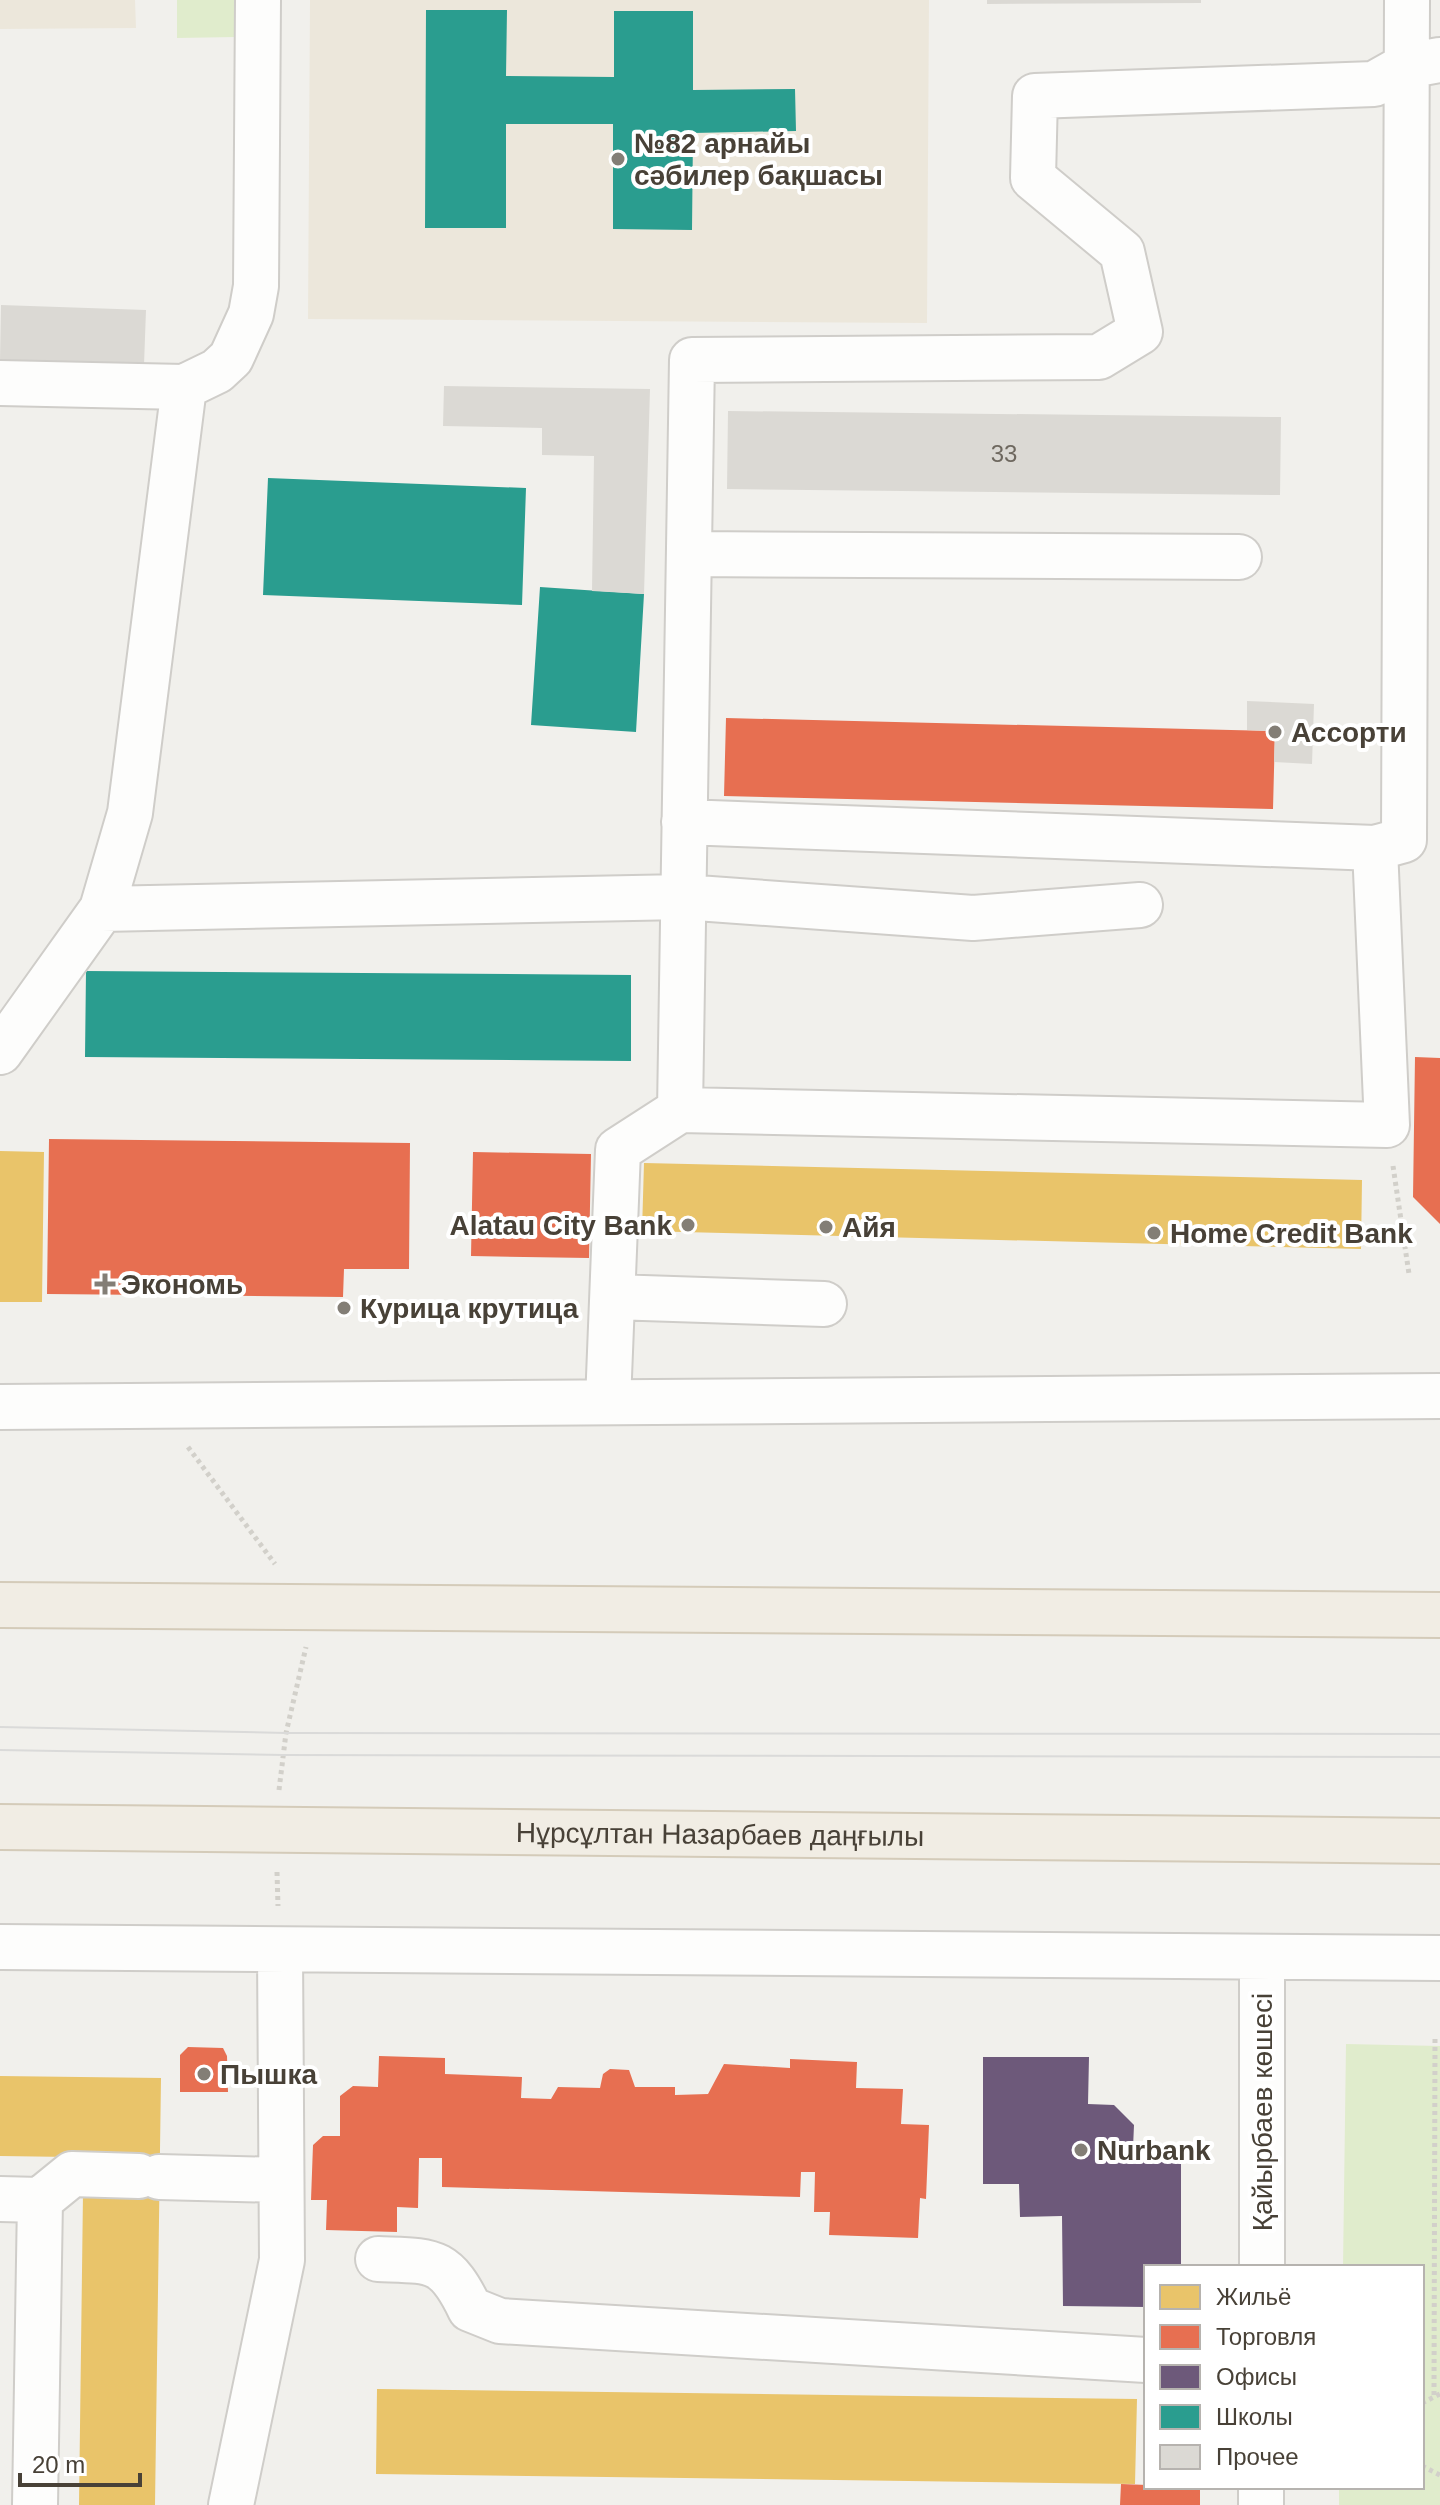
<svg xmlns="http://www.w3.org/2000/svg" width="1440" height="2505" viewBox="0 0 1440 2505" font-family="Helvetica,sans-serif">
<style>
.education{fill:#ece7db}
.green{fill:#e0eccc}
.homes{fill:#e9c46a}
.shops{fill:#e76f51}
.offices{fill:#6d597a}
.schools{fill:#2a9d8f}
.building{fill:#dbd9d4}
.lines{fill:none;stroke-linecap:round;stroke-linejoin:round}
.minor-casing{stroke:#cfcdc9;stroke-width:48}
.major-casing{stroke:#d4cbb9;stroke-width:48}
.path{stroke:#d2d0ca;stroke-width:5;stroke-dasharray:4 4;stroke-linecap:butt}
.minor{stroke:#fdfdfc;stroke-width:44}
.major{stroke:#f1ede4;stroke-width:44}
.tram{stroke:#dadad9;stroke-width:2}
.poi-dot{fill:#837e76;stroke:#fff;stroke-width:3}
.labels{text-anchor:middle;dominant-baseline:central;stroke-width:8;stroke-linejoin:round;paint-order:stroke}
.number-label{font-size:24px;fill:#6e685f}
.poi-label{font-size:28px;font-weight:bold;fill:#484137;stroke:#fff;text-anchor:start}
.street-label{font-size:28px;fill:#484137;stroke:#fff}
</style>
<rect width="100%" height="100%" fill="#f1f0ec"/>
<path class="education" d="M 0,0 L 135,0 L 136,28 L 0,29 Z
M 310,0 L 929,0 L 927,323 L 308,319 Z"/>
<path class="green" d="M 177,0 L 235,0 L 236,37 L 177,38 Z
M 1346,2044 L 1440,2046 L 1440,2505 L 1339,2505 L 1339,2487 L 1422,2487 L 1422,2267 L 1343,2267 Z"/>
<path class="homes" d="M 0,1151 L 44,1152 L 42,1302 L 0,1302 Z
M 644,1163 L 1362,1180 L 1361,1249 L 642,1231 Z
M 0,2076 L 161,2078 L 155,2505 L 79,2505 L 83,2193 L 140,2158 L 0,2156 Z
M 377,2389 L 1137,2399 L 1135,2484 L 376,2474 Z"/>
<path class="shops" d="M 726,718 L 1275,731 L 1273,809 L 724,796 Z
M 1415,1057 L 1440,1058 L 1440,1224 L 1413,1197 Z
M 49,1139 L 410,1143 L 409,1269 L 344,1269 L 343,1297 L 47,1294 Z
M 473,1152 L 591,1154 L 589,1258 L 471,1256 Z
M 188,2047 L 223,2048 L 227,2056 L 228,2092 L 180,2092 L 180,2055 Z
M 379,2056 L 445,2058 L 445,2074 L 522,2077 L 521,2098 L 551,2099 L 558,2087 L 600,2088 L 603,2074 L 610,2069 L 629,2070 L 635,2087 L 675,2087 L 675,2095 L 708,2094 L 724,2064 L 790,2068 L 790,2059 L 857,2062 L 856,2088 L 903,2089 L 901,2124 L 929,2125 L 926,2199 L 920,2198 L 918,2238 L 829,2235 L 830,2212 L 814,2212 L 815,2172 L 801,2172 L 800,2197 L 442,2187 L 442,2158 L 419,2158 L 418,2208 L 397,2207 L 397,2232 L 326,2230 L 327,2200 L 311,2200 L 313,2145 L 323,2136 L 340,2136 L 340,2096 L 353,2086 L 378,2087 Z
M 1121,2484 L 1200,2487 L 1200,2505 L 1120,2505 Z"/>
<path class="offices" d="M 983,2057 L 1089,2057 L 1088,2104 L 1114,2105 L 1134,2125 L 1133,2148 L 1181,2148 L 1181,2267 L 1146,2267 L 1146,2307 L 1063,2306 L 1062,2216 L 1020,2217 L 1019,2184 L 983,2184 Z"/>
<path class="schools" d="M 426,10 L 507,10 L 506,76 L 614,77 L 614,11 L 693,11 L 693,90 L 795,89 L 796,131 L 693,133 L 692,230 L 613,229 L 613,124 L 506,124 L 506,228 L 425,228 Z
M 268,478 L 526,488 L 522,605 L 263,595 Z
M 540,587 L 644,594 L 636,732 L 531,725 Z
M 86,971 L 631,975 L 631,1061 L 85,1057 Z"/>
<path class="building" d="M 987,0 L 1201,0 L 1201,3 L 987,4 Z
M 1,305 L 146,310 L 144,365 L 0,360 Z
M 444,386 L 650,389 L 644,594 L 592,591 L 594,456 L 542,455 L 542,428 L 443,426 Z
M 728,411 L 1281,417 L 1280,495 L 727,489 Z
M 1247,701 L 1314,704 L 1312,764 L 1274,762 L 1275,731 L 1247,730 Z"/>
<g class="lines">
<defs>
<path id="minor" d="M 0,383 L 184,387 L 217,371 L 231,358 L 251,314 L 256,286 L 258,0
M 689,554 L 1239,557
M 684,822 L 1375,848 L 1404,840 L 1407,0
M 102,909 L 683,897 L 973,918 L 1140,905
M 0,1052 L 102,909 L 130,813 L 184,387
M 680,1110 L 1387,1125 L 1375,848
M 613,1297 L 824,1304
M 608,1402 L 618,1150 L 680,1110 L 692,360 L 1099,357 L 1140,332 L 1122,252 L 1033,178 L 1035,96 L 1374,84 L 1406,66 L 1440,60
M 0,1407 L 1440,1396
M 0,1947 L 1440,1958
M 1262,1957 L 1262,2267
M 159,2177 L 281,2180
M 0,2199 L 40,2200 L 72,2174 L 139,2176
M 378,2259 C 432,2261 445,2257 470,2309 L 500,2321 L 1146,2360
M 35,2505 L 40,2200
M 231,2505 L 282,2260 L 280,1951
M 1261,2505 L 1261,2487"/>
<g id="major">
<path d="M 0,1605 L 1440,1615"/>
<path id="s1" d="M 0,1827 L 1440,1841"/>
</g>
</defs>
<use href="#minor" class="minor-casing"/>
<use href="#major" class="major-casing"/>
<path class="path" d="M 1393,1166 L 1409,1274
M 188,1447 L 275,1564
M 279,1790 L 286,1733 L 306,1647
M 277,1872 L 278,1906
M 1434,2395 L 1435,2037
M 1422,2403 L 1440,2394
M 1422,2466 L 1440,2475"/>
<use href="#minor" class="minor"/>
<use href="#major" class="major"/>
<path class="tram" d="M 0,1727 L 286,1733 L 1440,1734
M 0,1750 L 283,1755 L 1440,1757"/>
</g>
<g class="poi-dot">
<circle cx="618" cy="159" r="8"/>
<circle cx="1275" cy="732" r="8"/>
<circle cx="688" cy="1225" r="8"/>
<circle cx="826" cy="1227" r="8"/>
<circle cx="1154" cy="1233" r="8"/>
<path d="M101 1272h8v8h8v8h-8v8h-8v-8h-8v-8h8z"/>
<circle cx="344" cy="1308" r="8"/>
<circle cx="204" cy="2074" r="8"/>
<circle cx="1081" cy="2150" r="8"/>
</g>
<g class="labels">
<g class="number-label">
<text x="1004" y="453">33</text>
</g>
<g class="poi-label">
<text x="634" y="143">№82 арнайы<tspan x="634" dy="32">сәбилер бақшасы</tspan></text>
<text x="1291" y="732">Ассорти</text>
<text x="672" y="1225" text-anchor="end">Alatau City Bank</text>
<text x="842" y="1227">Айя</text>
<text x="1170" y="1233">Home Credit Bank</text>
<text x="121" y="1284">Экономь</text>
<text x="360" y="1308">Курица крутица</text>
<text x="220" y="2074">Пышка</text>
<text x="1097" y="2150">Nurbank</text>
</g>
<g class="street-label">
<text stroke="none"><textPath href="#s1" startOffset="720">Нұрсұлтан Назарбаев даңғылы</textPath></text>
<text transform="translate(1262 2112) rotate(-90)">Қайырбаев көшесі</text>
</g>
</g>
<rect x="1144" y="2265" width="280" height="224" fill="#ffffff" stroke="#b6b3af" stroke-width="2"/>
<rect x="1160" y="2285" width="40" height="24" fill="#e9c46a" stroke="#b6b3af" stroke-width="2"/>
<text x="1216" y="2305" font-size="24" fill="#484137">Жильё</text>
<rect x="1160" y="2325" width="40" height="24" fill="#e76f51" stroke="#b6b3af" stroke-width="2"/>
<text x="1216" y="2345" font-size="24" fill="#484137">Торговля</text>
<rect x="1160" y="2365" width="40" height="24" fill="#6d597a" stroke="#b6b3af" stroke-width="2"/>
<text x="1216" y="2385" font-size="24" fill="#484137">Офисы</text>
<rect x="1160" y="2405" width="40" height="24" fill="#2a9d8f" stroke="#b6b3af" stroke-width="2"/>
<text x="1216" y="2425" font-size="24" fill="#484137">Школы</text>
<rect x="1160" y="2445" width="40" height="24" fill="#dbd9d4" stroke="#b6b3af" stroke-width="2"/>
<text x="1216" y="2465" font-size="24" fill="#484137">Прочее</text>
<path d="M20 2473v12h120v-12" fill="none" stroke="#484137" stroke-width="4"/>
<text x="32" y="2473" font-size="24" fill="#484137" stroke="#ffffff" stroke-width="6" paint-order="stroke">20 m</text>
</svg>
